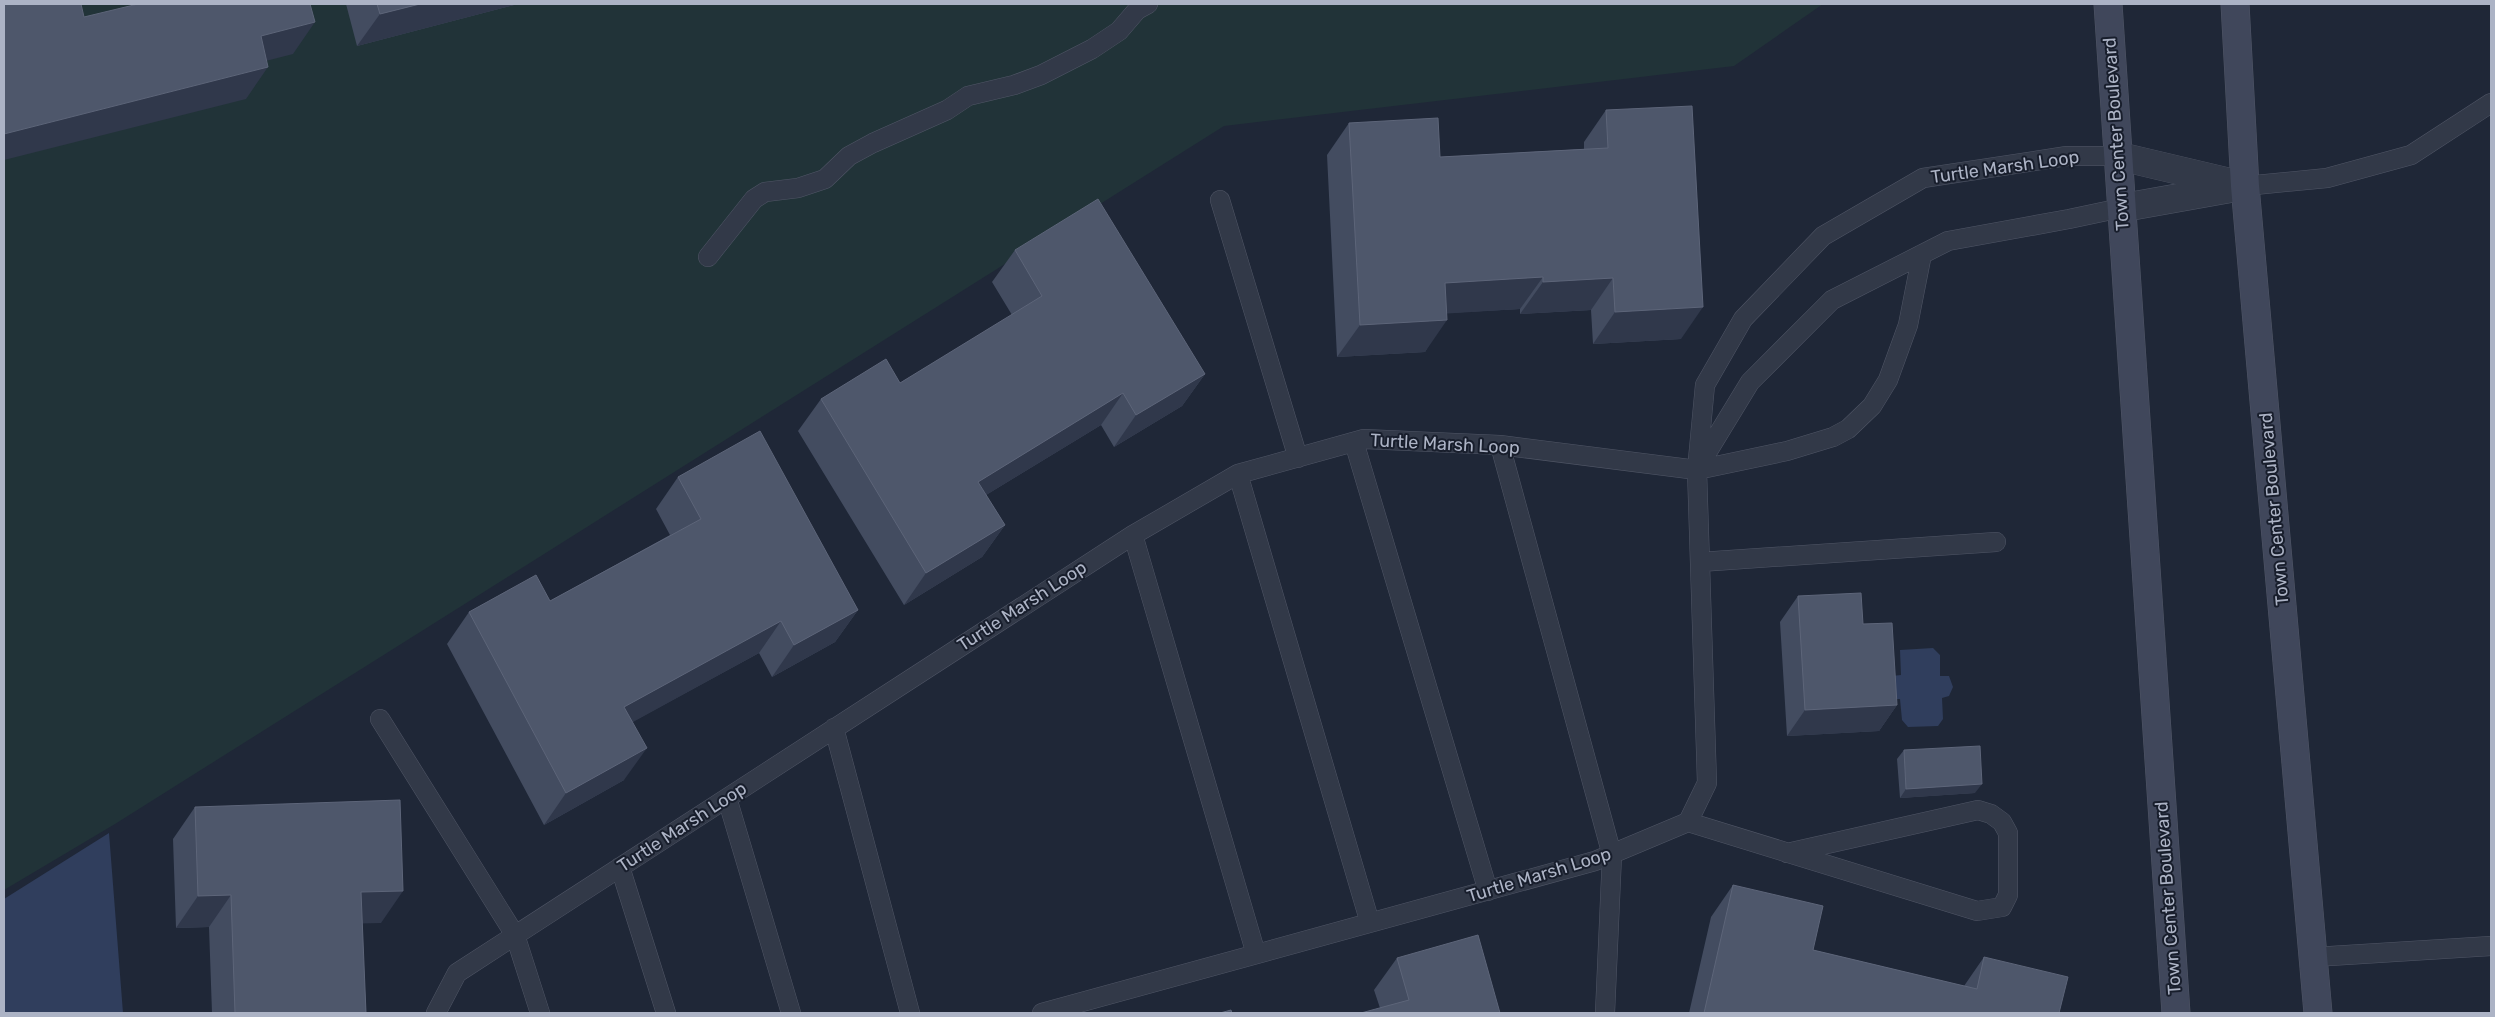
<svg xmlns="http://www.w3.org/2000/svg" width="2495" height="1017" viewBox="0 0 2495 1017" font-family="Rubik,sans-serif">
<style>
.green{fill:#213338}
.water{fill:#303e5d}
.lines{fill:none;stroke-linecap:round;stroke-linejoin:round}
.lane-casing{stroke:#505666;stroke-width:20}
.street-casing{stroke:#505666;stroke-width:29}
.secondary-casing{stroke:#505666;stroke-width:29}
.lane{stroke:#323948;stroke-width:19}
.street{stroke:#323948;stroke-width:28}
.secondary{stroke:#40475b;stroke-width:28}
.wall{fill:#434c60}
.shaded-wall{fill:#30384b}
.building{fill:#4e576b;stroke:#5d6579}
.labels{text-anchor:middle;dominant-baseline:central;stroke-width:4;stroke-linejoin:round;paint-order:stroke}
.street-label{font-size:18px;fill:#acb3c5;stroke:#181e2c}
</style>
<rect width="100%" height="100%" fill="#1f2737"/>
<path class="green" d="M 4,4 L 1823,4 L 1734,66 L 1224,126 L 115,824 L 4,890 Z"/>
<path class="water" d="M 1933,648 L 1940,655 L 1940,676 L 1949,676 L 1953,687 L 1949,696 L 1942,698 L 1943,719 L 1938,726 L 1908,727 L 1902,720 L 1900,699 L 1891,699 L 1892,676 L 1901,675 L 1900,650 Z
M 109,833 L 123,1013 L 4,1013 L 4,899 Z"/>
<g class="lines">
<defs>
<path id="lane" d="M 2245,186 L 2327,178 L 2411,155 L 2491,103
M 1220,200 L 1298,458
M 708,257 L 754,199 L 765,192 L 798,188 L 825,179 L 849,156 L 873,143 L 947,110 L 968,96 L 1014,85 L 1041,75 L 1092,49 L 1119,31 L 1137,10 L 1148,4
M 1354,442 L 1488,891
M 1500,445 L 1612,855 L 1605,1013
M 1700,464 L 1750,382 L 1832,300 L 1948,241 L 2069,219 L 2121,208
M 1238,474 L 1370,923
M 1133,535 L 1256,954
M 1700,562 L 1996,542
M 380,719 L 515,935 L 540,1013
M 834,728 L 910,1013
M 727,798 L 791,1013
M 1688,822 L 1977,911 L 2002,907 L 2008,895 L 2008,833 L 2002,822 L 1991,814 L 1978,810 L 1787,853
M 620,867 L 666,1013
M 2314,957 L 2491,946
M 436,1013 L 457,973 L 1133,535 L 1238,474 L 1364,439 L 1500,445 L 1697,470 L 1787,451 L 1833,437 L 1848,429 L 1872,406 L 1888,380 L 1908,325 L 1922,254
M 1042,1013 L 1595,861 L 1688,822 L 1707,783 L 1697,470 L 1705,385 L 1743,319 L 1823,236 L 1923,178 L 2067,156 L 2118,156"/>
<path id="street" d="M 2118,156 L 2245,186
M 2121,208 L 2233,188"/>
<path id="secondary" d="M 2108,4 L 2176,1013
M 2235,4 L 2245,186 L 2318,1013"/>
</defs>
<use href="#lane" class="lane-casing"/>
<use href="#street" class="street-casing"/>
<use href="#secondary" class="secondary-casing"/>
<use href="#lane" class="lane"/>
<use href="#street" class="street"/>
<use href="#secondary" class="secondary"/>
</g>
<path class="wall" d="M 346,4 L 518,4 L 357,46 Z
M 1606,110 L 1681,339 L 1593,344 L 1591,310 L 1520,314 L 1520,309 L 1447,313 L 1425,352 L 1337,357 L 1327,155 L 1349,123 L 1440,157 L 1584,149 L 1584,142 Z
M 1015,250 L 1205,374 L 1182,406 L 1114,447 L 1101,425 L 986,495 L 1005,525 L 982,557 L 904,605 L 798,431 L 821,399 L 900,383 L 1012,315 L 992,282 Z
M 678,477 L 858,610 L 835,642 L 772,677 L 759,653 L 632,722 L 624,780 L 544,825 L 447,644 L 469,612 L 550,601 L 670,535 L 656,509 Z
M 1798,596 L 1863,624 L 1897,705 L 1879,731 L 1787,736 L 1780,622 Z
M 1904,750 L 1975,793 L 1900,798 L 1897,759 Z
M 195,807 L 381,923 L 362,923 L 366,1013 L 212,1013 L 209,927 L 176,928 L 173,839 Z
M 1733,885 L 1813,950 L 1964,986 L 1984,957 L 2059,1013 L 1689,1013 L 1711,917 Z
M 1397,958 L 1500,1013 L 1380,1008 L 1374,990 Z"/>
<path class="shaded-wall" d="M 420,4 L 518,4 L 357,46 L 380,14 Z
M 315,22 L 293,54 L 238,68 L 261,36 Z
M 268,67 L 246,99 L 4,160 L 4,134 Z
M 1543,277 L 1520,309 L 1423,315 L 1445,283 Z
M 1613,278 L 1591,310 L 1520,314 L 1543,282 Z
M 1703,307 L 1681,339 L 1593,344 L 1615,312 Z
M 1447,320 L 1425,352 L 1337,357 L 1360,325 Z
M 1205,374 L 1182,406 L 1114,447 L 1136,415 Z
M 1123,393 L 1101,425 L 955,514 L 978,482 Z
M 1005,525 L 982,557 L 904,605 L 926,573 Z
M 858,610 L 835,642 L 772,677 L 794,645 Z
M 781,621 L 759,653 L 602,739 L 624,707 Z
M 1897,705 L 1879,731 L 1787,736 L 1805,710 Z
M 647,748 L 624,780 L 544,825 L 566,793 Z
M 1982,784 L 1975,793 L 1900,798 L 1906,789 Z
M 403,891 L 381,923 L 339,924 L 361,892 Z
M 231,895 L 209,927 L 176,928 L 198,896 Z"/>
<path class="building" d="M 4,4 L 81,4 L 84,17 L 138,4 L 310,4 L 315,22 L 261,36 L 268,67 L 4,134 Z
M 377,4 L 420,4 L 380,14 Z
M 1692,106 L 1703,307 L 1615,312 L 1613,278 L 1543,282 L 1543,277 L 1445,283 L 1447,320 L 1360,325 L 1349,123 L 1438,118 L 1440,157 L 1608,148 L 1606,110 Z
M 1098,199 L 1205,374 L 1136,415 L 1123,393 L 978,482 L 1005,525 L 926,573 L 821,399 L 886,359 L 900,383 L 1042,296 L 1015,250 Z
M 760,431 L 858,610 L 794,645 L 781,621 L 624,707 L 647,748 L 566,793 L 469,612 L 536,575 L 550,601 L 701,519 L 678,477 Z
M 1861,593 L 1863,624 L 1892,623 L 1897,705 L 1805,710 L 1798,596 Z
M 1980,746 L 1982,784 L 1906,789 L 1904,750 Z
M 400,800 L 403,891 L 361,892 L 366,1013 L 235,1013 L 231,895 L 198,896 L 195,807 Z
M 1733,885 L 1823,906 L 1813,950 L 1977,989 L 1984,957 L 2068,977 L 2059,1013 L 1704,1013 Z
M 1478,935 L 1500,1013 L 1361,1013 L 1409,1000 L 1397,958 Z
M 1231,1010 L 1232,1013 L 1220,1013 Z"/>
<g class="labels">
<g class="street-label">
<text transform="translate(2116 134) rotate(-94)">Town Center Boulevard</text>
<text transform="translate(2005 167) rotate(-8)">Turtle Marsh Loop</text>
<text transform="translate(1445 444) rotate(3)">Turtle Marsh Loop</text>
<text transform="translate(2274 509) rotate(-95)">Town Center Boulevard</text>
<text transform="translate(1022 606) rotate(-33)">Turtle Marsh Loop</text>
<text transform="translate(682 827) rotate(-33)">Turtle Marsh Loop</text>
<text transform="translate(1539 875) rotate(-17)">Turtle Marsh Loop</text>
<text transform="translate(2168 898) rotate(-94)">Town Center Boulevard</text>
</g>
</g>
<rect width="2495" height="1017" fill="none" stroke="#acb3c5" stroke-width="10"/>
</svg>
